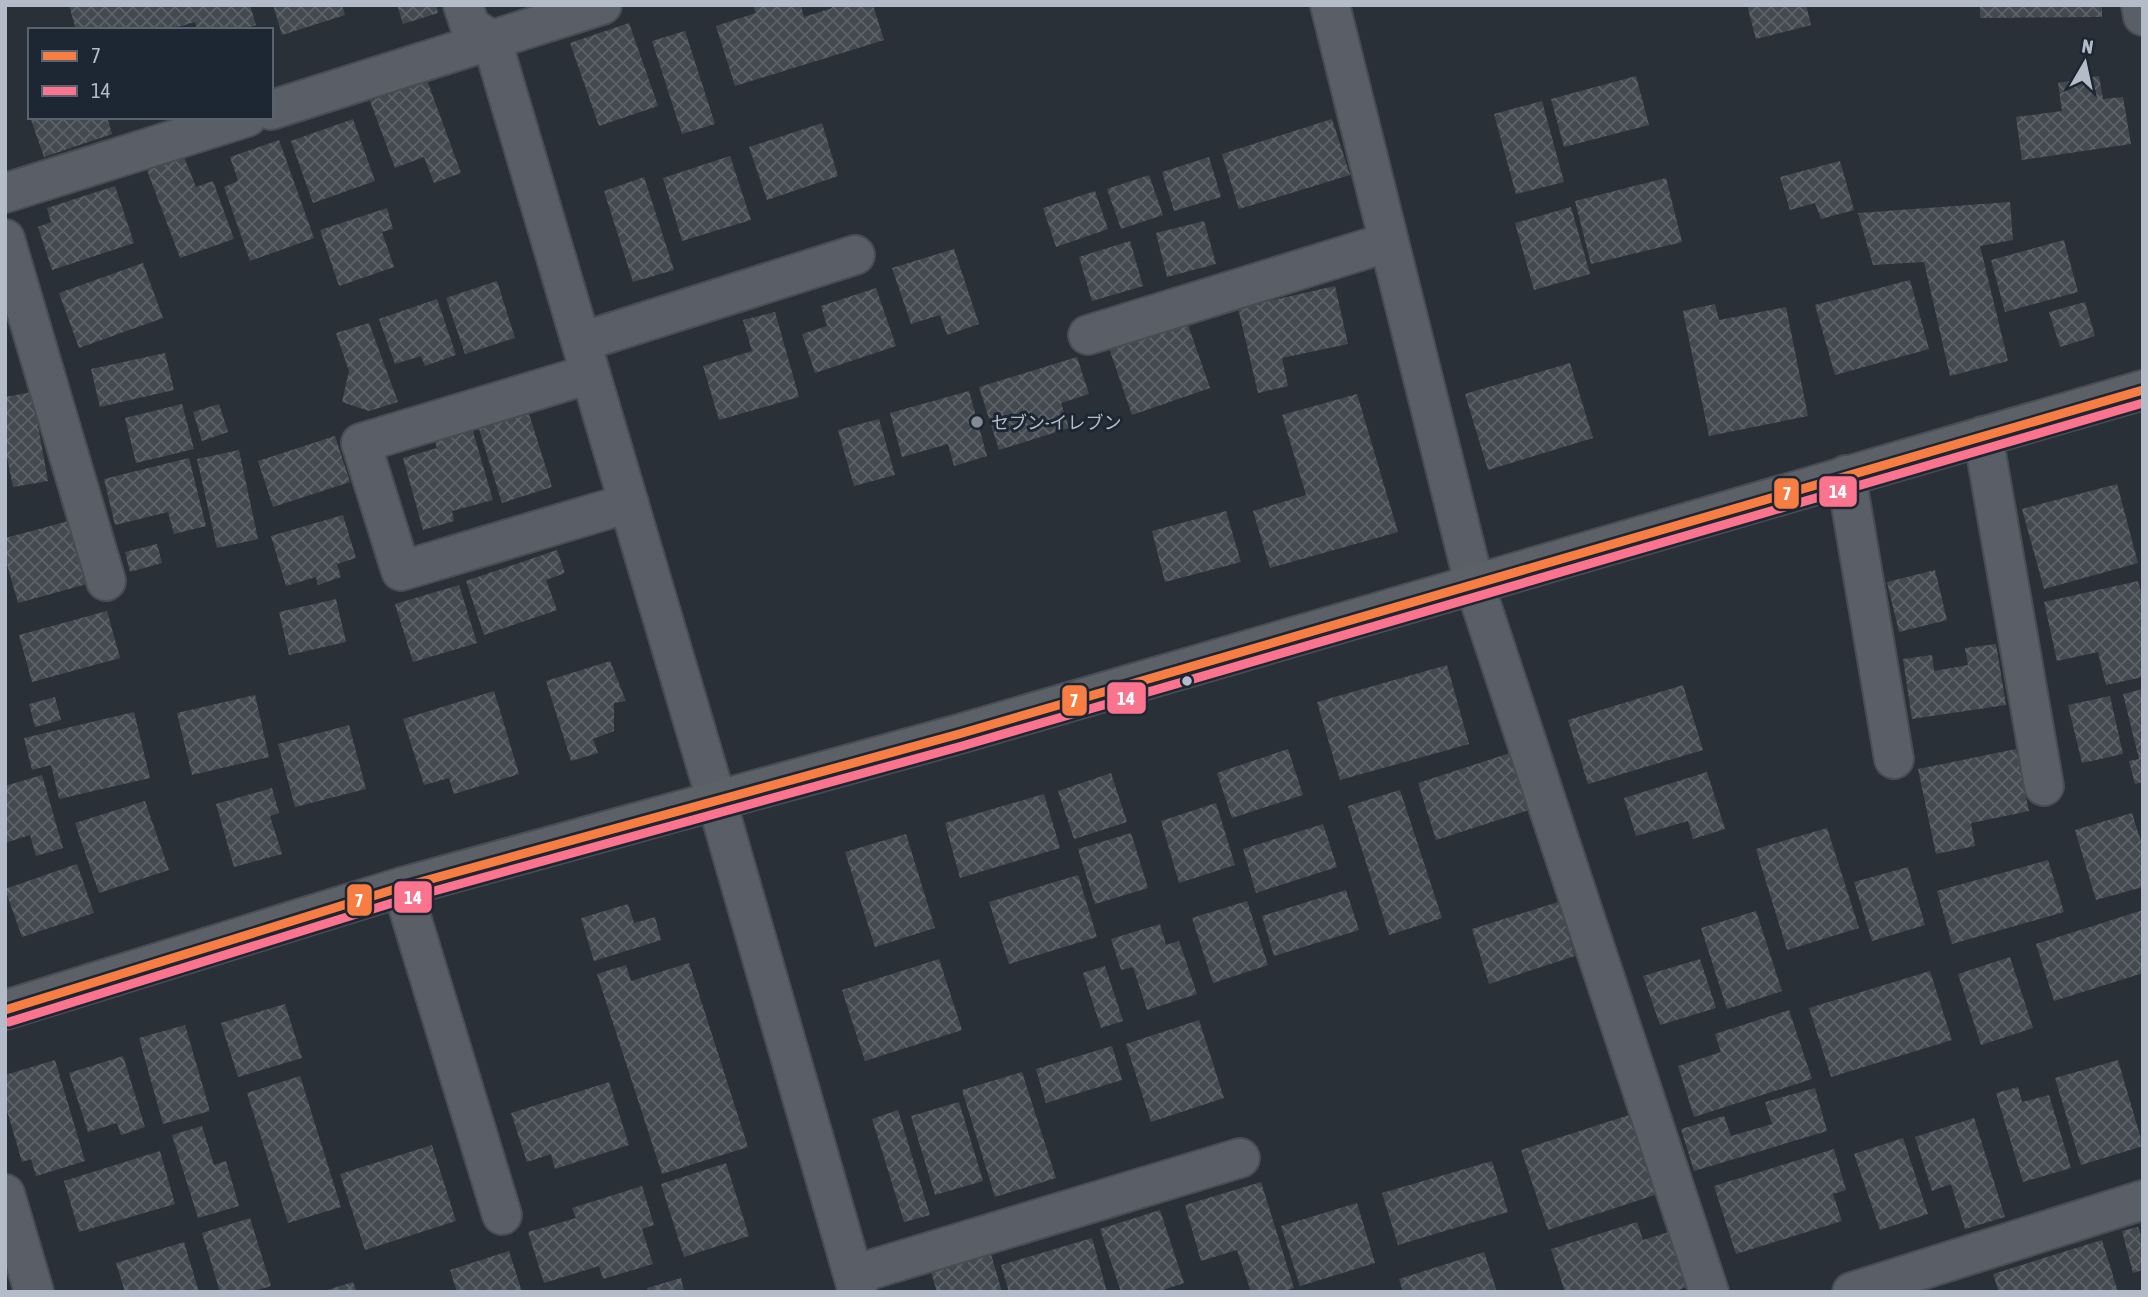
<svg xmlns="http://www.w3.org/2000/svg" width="2148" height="1297" viewBox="0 0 2148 1297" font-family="'Asap Condensed','Noto Sans JP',sans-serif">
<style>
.building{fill:url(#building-cross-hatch)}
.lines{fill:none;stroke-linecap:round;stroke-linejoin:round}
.minor-casing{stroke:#484c53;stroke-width:42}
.major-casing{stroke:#484c55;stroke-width:42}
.minor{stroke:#5a5e66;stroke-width:38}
.major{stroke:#5c6168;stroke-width:38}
.bus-1-casing{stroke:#1d2633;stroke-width:14}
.bus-2-casing{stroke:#1d2633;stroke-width:14}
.bus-1{stroke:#f77d43;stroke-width:9}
.bus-2{stroke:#fc738d;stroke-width:9}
.poi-dot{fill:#848b96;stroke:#1d2633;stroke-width:2.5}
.bus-dot{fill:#b4bcc9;stroke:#1d2633;stroke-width:2.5}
.labels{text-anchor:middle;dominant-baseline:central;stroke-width:6;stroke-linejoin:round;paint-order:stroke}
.poi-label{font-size:18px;fill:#b4bcc9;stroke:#1d2633;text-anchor:start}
.line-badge{stroke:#1d2633;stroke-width:2.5}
.badge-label{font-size:19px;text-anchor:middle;font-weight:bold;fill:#fff}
</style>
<defs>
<pattern id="building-cross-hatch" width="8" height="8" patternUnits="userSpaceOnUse" patternTransform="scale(1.75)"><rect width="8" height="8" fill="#444950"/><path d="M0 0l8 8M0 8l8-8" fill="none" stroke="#5d6168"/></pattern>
</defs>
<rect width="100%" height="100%" fill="#2a3038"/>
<path class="building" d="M 69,5 L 250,5 L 256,25 L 240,30 L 197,30 L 195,22 L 167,30 L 76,30 Z
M 273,5 L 342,5 L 345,15 L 282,35 Z
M 397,5 L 436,5 L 438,13 L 403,24 Z
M 753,5 L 801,5 L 804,17 L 832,8 L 831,5 L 873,5 L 884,40 L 735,86 L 716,26 L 756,13 Z
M 1747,5 L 1806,5 L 1811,25 L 1756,39 Z
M 1980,5 L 2102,5 L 2102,17 L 1980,18 Z
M 629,23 L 658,106 L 599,126 L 570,43 Z
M 685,31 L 715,124 L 682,134 L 652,41 Z
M 1636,76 L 1649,125 L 1564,147 L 1551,99 Z
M 2099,76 L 2103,99 L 2123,97 L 2131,144 L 2022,160 L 2016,117 L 2062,111 L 2058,83 Z
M 427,80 L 461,173 L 434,183 L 424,157 L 395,168 L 370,101 Z
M 1542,101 L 1564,182 L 1516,194 L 1494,114 Z
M 30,117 L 107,117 L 112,134 L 44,157 Z
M 353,119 L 375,181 L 313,203 L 291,141 Z
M 1332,119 L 1350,175 L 1239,209 L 1222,154 Z
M 822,123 L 838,176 L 767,200 L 749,147 Z
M 279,140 L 314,238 L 250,261 L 224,187 L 238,181 L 230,157 Z
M 730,156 L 751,220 L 682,241 L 663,178 Z
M 184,157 L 196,187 L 213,181 L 234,239 L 180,258 L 147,170 Z
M 1209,157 L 1221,197 L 1174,211 L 1162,172 Z
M 1840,161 L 1854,210 L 1821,219 L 1815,203 L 1790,210 L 1780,177 Z
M 1149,175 L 1163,215 L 1121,229 L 1107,189 Z
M 644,177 L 674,270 L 633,282 L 604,191 Z
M 1666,178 L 1682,242 L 1591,264 L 1575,201 Z
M 115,186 L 134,243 L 52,270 L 38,227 L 51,222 L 47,208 Z
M 1095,191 L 1108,229 L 1056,247 L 1043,208 Z
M 2010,202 L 2013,240 L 1980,246 L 2008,361 L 1950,376 L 1924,262 L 1873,265 L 1858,213 Z
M 1571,207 L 1590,274 L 1534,290 L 1515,223 Z
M 387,208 L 393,229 L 382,232 L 394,267 L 339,286 L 320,230 Z
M 1204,221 L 1216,264 L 1167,277 L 1156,233 Z
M 2064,240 L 2078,292 L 2005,312 L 1991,260 Z
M 1130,241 L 1143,286 L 1092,301 L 1079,257 Z
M 954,249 L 979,324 L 947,335 L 940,315 L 911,324 L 892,268 Z
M 143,263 L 163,318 L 79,348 L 59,293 Z
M 1910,280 L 1929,349 L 1835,375 L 1815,305 Z
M 497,281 L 515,338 L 465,354 L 446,298 Z
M 1335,286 L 1348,344 L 1282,358 L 1288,386 L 1258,393 L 1238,308 Z
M 876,288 L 896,346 L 815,373 L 802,334 L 827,326 L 821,306 Z
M 437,299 L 456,355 L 425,366 L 421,356 L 395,364 L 379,319 Z
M 2085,302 L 2095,336 L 2060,347 L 2049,312 Z
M 1715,304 L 1719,320 L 1786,307 L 1808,416 L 1709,436 L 1683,311 Z
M 775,312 L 799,397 L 719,420 L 703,366 L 752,351 L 743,320 Z
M 1187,322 L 1210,388 L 1132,415 L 1109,348 Z
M 369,323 L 398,402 L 369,411 L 342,402 L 349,371 L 336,333 Z
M 165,353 L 174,390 L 100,407 L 91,369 Z
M 1077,357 L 1089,394 L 1061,403 L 1069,428 L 999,450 L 979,387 Z
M 1570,363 L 1593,438 L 1488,470 L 1465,394 Z
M 969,391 L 987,456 L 954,466 L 948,444 L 902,457 L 890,413 Z
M 32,392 L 48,481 L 13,487 L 5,447 L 5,397 Z
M 1357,394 L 1398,532 L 1270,568 L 1253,511 L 1306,495 L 1282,415 Z
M 182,404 L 194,449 L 136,463 L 125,418 Z
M 219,404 L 228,432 L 202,441 L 193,412 Z
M 529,414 L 552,487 L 502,503 L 479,429 Z
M 879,419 L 895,475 L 854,486 L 838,430 Z
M 472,428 L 493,500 L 452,511 L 454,521 L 423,530 L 403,458 L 437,448 L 434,439 Z
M 335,436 L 350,482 L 273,507 L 258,461 Z
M 239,450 L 258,539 L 217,548 L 197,459 Z
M 189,458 L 206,526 L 174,534 L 168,512 L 115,525 L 104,479 Z
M 2117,484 L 2138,563 L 2044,589 L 2022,509 Z
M 1226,511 L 1241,562 L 1165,582 L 1152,531 Z
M 343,515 L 356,558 L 337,564 L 341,577 L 318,585 L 316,577 L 286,586 L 271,536 Z
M 69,521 L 87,584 L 18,603 L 5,557 L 5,538 Z
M 157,544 L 162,563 L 130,572 L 125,552 Z
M 557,550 L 565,573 L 546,580 L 557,610 L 484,635 L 466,581 Z
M 1935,570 L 1947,620 L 1899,632 L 1887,582 Z
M 2138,581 L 2143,600 L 2143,677 L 2106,685 L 2098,652 L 2057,661 L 2044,602 Z
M 459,585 L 477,643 L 413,662 L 395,604 Z
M 336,599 L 346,642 L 289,655 L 279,612 Z
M 107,611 L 120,658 L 32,682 L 19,635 Z
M 1996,644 L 2006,705 L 1912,719 L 1903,659 L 1932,655 L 1934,671 L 1968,665 L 1965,648 Z
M 610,661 L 626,701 L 614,703 L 614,731 L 593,739 L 598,753 L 571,761 L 546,681 Z
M 1447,665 L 1469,744 L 1340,780 L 1317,702 Z
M 1683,685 L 1703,750 L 1588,784 L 1568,720 Z
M 2143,689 L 2143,782 L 2135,784 L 2129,761 L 2139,759 L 2123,694 Z
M 494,691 L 519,774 L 454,794 L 449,778 L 424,785 L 403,719 Z
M 255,695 L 269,757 L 192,775 L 177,713 Z
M 2110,696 L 2123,754 L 2082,763 L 2068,705 Z
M 55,697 L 61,720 L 35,727 L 29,704 Z
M 134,712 L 150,778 L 59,799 L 51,765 L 32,770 L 24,738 Z
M 349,725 L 366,789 L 295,807 L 278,744 Z
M 1288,749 L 1303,795 L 1232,818 L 1217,773 Z
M 2016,749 L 2029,811 L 1971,823 L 1975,846 L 1936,854 L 1918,769 Z
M 1510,753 L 1529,810 L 1436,840 L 1418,783 Z
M 1707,772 L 1725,829 L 1693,839 L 1688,821 L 1636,836 L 1624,798 Z
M 1111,773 L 1127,822 L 1074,839 L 1058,791 Z
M 42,775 L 63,848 L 36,856 L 30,835 L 5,843 L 5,786 Z
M 272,788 L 279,813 L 270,816 L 282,854 L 234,867 L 216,804 Z
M 1400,790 L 1442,918 L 1389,935 L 1348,806 Z
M 1044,794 L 1060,848 L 960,878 L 945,823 Z
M 145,801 L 169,870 L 99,893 L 75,823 Z
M 1216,803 L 1235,865 L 1179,883 L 1161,821 Z
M 2132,813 L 2143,848 L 2143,887 L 2096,900 L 2075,830 Z
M 1323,824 L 1337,867 L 1256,893 L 1243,849 Z
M 1827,828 L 1859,928 L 1787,950 L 1756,849 Z
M 1131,833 L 1148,888 L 1095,904 L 1078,849 Z
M 906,834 L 935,928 L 875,947 L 845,852 Z
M 2048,860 L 2064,912 L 1952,944 L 1937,891 Z
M 77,864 L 94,913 L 22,937 L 5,889 Z
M 1908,867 L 1925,925 L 1872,941 L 1854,882 Z
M 1078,875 L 1097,937 L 1009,964 L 989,902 Z
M 1346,890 L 1359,930 L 1274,956 L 1262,916 Z
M 1247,901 L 1268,965 L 1213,983 L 1192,918 Z
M 1558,902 L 1575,956 L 1489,984 L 1472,929 Z
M 628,904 L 634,923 L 655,917 L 661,940 L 594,961 L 581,918 Z
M 2143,910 L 2143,973 L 2054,1001 L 2036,944 Z
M 1756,911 L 1782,991 L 1727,1009 L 1701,928 Z
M 1160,924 L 1166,945 L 1179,941 L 1197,994 L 1147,1010 L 1133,967 L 1121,970 L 1111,939 Z
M 2010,957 L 2033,1028 L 1981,1045 L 1958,974 Z
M 939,959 L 962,1030 L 865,1061 L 842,990 Z
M 1700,959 L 1716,1008 L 1660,1025 L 1643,976 Z
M 689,963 L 748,1147 L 662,1174 L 597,974 L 626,965 L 631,981 Z
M 1105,966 L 1123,1021 L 1101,1028 L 1083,973 Z
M 1930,971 L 1952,1040 L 1831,1077 L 1809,1008 Z
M 285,1004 L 302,1058 L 238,1077 L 221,1023 Z
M 1789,1010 L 1812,1079 L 1694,1117 L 1678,1066 L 1721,1052 L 1715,1034 Z
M 1199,1020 L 1224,1098 L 1151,1122 L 1126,1044 Z
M 185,1025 L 210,1111 L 163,1124 L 139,1038 Z
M 1112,1046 L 1122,1080 L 1046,1103 L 1036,1069 Z
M 123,1056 L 145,1127 L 121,1135 L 117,1123 L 88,1132 L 69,1073 Z
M 55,1060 L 85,1161 L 36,1176 L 31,1159 L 22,1162 L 5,1104 L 5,1075 Z
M 2118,1060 L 2143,1146 L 2081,1165 L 2055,1078 Z
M 1022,1072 L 1056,1178 L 995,1197 L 962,1090 Z
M 300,1076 L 341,1207 L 288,1223 L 247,1093 Z
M 609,1082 L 629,1145 L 555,1169 L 551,1154 L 527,1162 L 511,1113 Z
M 2018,1087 L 2022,1102 L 2049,1095 L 2071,1168 L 2023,1182 L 1996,1093 Z
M 1815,1088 L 1827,1131 L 1694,1171 L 1681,1129 L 1724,1116 L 1731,1136 L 1772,1124 L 1765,1102 Z
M 959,1102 L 983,1181 L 935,1195 L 911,1116 Z
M 898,1110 L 930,1215 L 904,1222 L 872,1119 Z
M 1629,1115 L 1655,1195 L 1548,1230 L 1521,1150 Z
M 1974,1118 L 2005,1217 L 1965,1229 L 1951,1184 L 1932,1191 L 1915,1137 Z
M 202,1126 L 214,1165 L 226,1161 L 239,1206 L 198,1218 L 172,1135 Z
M 1903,1138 L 1928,1214 L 1880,1230 L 1854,1154 Z
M 432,1145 L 456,1221 L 365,1250 L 340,1174 Z
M 1834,1149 L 1846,1190 L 1833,1194 L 1842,1221 L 1736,1254 L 1714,1186 Z
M 160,1151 L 175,1204 L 79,1232 L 64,1181 Z
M 1492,1161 L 1508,1212 L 1398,1245 L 1382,1193 Z
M 726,1163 L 749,1236 L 684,1257 L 661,1184 Z
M 1261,1182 L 1294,1288 L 1281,1292 L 1251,1292 L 1237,1250 L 1201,1261 L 1185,1205 Z
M 642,1186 L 654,1225 L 642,1229 L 653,1264 L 603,1279 L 599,1266 L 544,1283 L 528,1232 L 576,1218 L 572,1208 Z
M 1357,1203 L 1375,1263 L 1300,1286 L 1281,1226 Z
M 1160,1210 L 1184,1283 L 1157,1292 L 1121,1292 L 1100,1229 Z
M 250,1218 L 271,1286 L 251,1292 L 220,1292 L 202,1233 Z
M 1637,1222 L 1643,1240 L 1669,1232 L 1687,1287 L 1672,1292 L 1565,1292 L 1551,1249 Z
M 2138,1227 L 2143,1241 L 2143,1270 L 2133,1273 L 2122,1231 Z
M 1092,1238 L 1107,1292 L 1009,1292 L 1001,1265 Z
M 2102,1240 L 2118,1292 L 1999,1292 L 1993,1274 Z
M 184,1242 L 199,1292 L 125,1292 L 116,1263 Z
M 509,1251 L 522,1292 L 457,1292 L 450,1270 Z
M 1484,1252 L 1497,1292 L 1403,1292 L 1399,1279 Z
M 991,1254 L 1002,1292 L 937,1292 L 931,1272 Z
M 681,1278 L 684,1292 L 648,1292 L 647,1288 Z
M 353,1282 L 357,1292 L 324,1292 L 324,1291 Z"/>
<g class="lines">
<defs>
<path id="minor" d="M 463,5 L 470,26 L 492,41 L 717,802 L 858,1292
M 1330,5 L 1474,583 L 1709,1292
M 2141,5 L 2143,16
M 271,110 L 602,5
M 5,193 L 247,117
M 5,239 L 106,581
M 1088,335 L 1389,242
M 581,342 L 855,255
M 590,374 L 361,443 L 401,571 L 629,503
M 1983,436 L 2044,786
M 1846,475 L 1894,759
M 402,887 L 502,1215
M 5,1194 L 34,1292
M 853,1275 L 1240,1158
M 1852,1292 L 2143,1200"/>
<path id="major" d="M 5,1010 L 402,887 L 959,734 L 2143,390"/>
</defs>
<use href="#minor" class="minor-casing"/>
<use href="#major" class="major-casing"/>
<use href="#minor" class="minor"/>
<use href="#major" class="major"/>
<defs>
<path id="bus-1" d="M 5,1010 L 402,887 L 959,734 L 2143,390"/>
<path id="bus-2" d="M 9,1022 L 405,899 L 962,746 L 2143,403"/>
</defs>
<use href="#bus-1" class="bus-1-casing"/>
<use href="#bus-2" class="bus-2-casing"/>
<use href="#bus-1" class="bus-1"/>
<use href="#bus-2" class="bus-2"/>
</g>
<circle class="poi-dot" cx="977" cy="422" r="7"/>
<circle class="bus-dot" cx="1187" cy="681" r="6"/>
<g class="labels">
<g class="poi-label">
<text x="991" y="422">セブン-イレブン</text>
</g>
</g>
<g class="line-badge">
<rect x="1818" y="475" width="40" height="33" rx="7" fill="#fc738d"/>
<rect x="1773" y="477" width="27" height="33" rx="7" fill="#f77d43"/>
<rect x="1106" y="681" width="41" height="34" rx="7" fill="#fc738d"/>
<rect x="1061" y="684" width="27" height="33" rx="7" fill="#f77d43"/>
<rect x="393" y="880" width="40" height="34" rx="7" fill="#fc738d"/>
<rect x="346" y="883" width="27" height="34" rx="7" fill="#f77d43"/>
</g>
<g class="badge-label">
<text x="1838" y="498">14</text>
<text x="1787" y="500">7</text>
<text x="1126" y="705">14</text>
<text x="1074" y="707">7</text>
<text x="413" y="904">14</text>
<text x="359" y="907">7</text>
</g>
<rect width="2148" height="1297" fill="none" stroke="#b4bcc9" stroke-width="14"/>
<rect x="28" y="28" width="245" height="91" fill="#1d2633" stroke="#59626f" stroke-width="2"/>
<rect x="42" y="51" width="35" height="10" fill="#f77d43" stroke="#59626f" stroke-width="2"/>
<text x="91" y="63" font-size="21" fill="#b4bcc9">7</text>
<rect x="42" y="86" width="35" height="10" fill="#fc738d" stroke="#59626f" stroke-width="2"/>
<text x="91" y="98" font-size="21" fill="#b4bcc9">14</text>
<g transform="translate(2085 63) rotate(9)" stroke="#1d2633" stroke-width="5" paint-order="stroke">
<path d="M0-5L12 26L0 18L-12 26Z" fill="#b4bcc9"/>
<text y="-10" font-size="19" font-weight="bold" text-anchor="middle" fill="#b4bcc9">N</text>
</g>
</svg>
